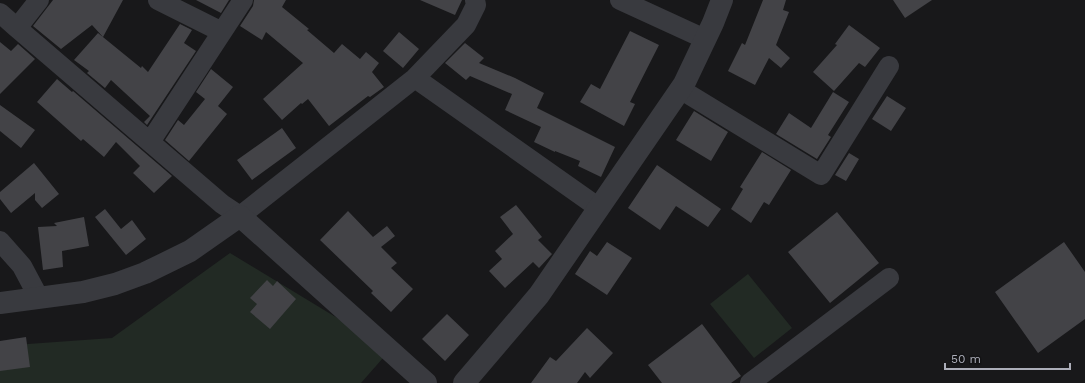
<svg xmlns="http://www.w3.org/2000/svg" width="1085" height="383" viewBox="0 0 1085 383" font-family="'Work Sans',sans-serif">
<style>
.green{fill:#222a24}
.building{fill:#434347}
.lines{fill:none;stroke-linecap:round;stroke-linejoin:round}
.minor{stroke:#393a3f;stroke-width:20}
.tertiary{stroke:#393a3f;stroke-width:22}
</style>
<rect width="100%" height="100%" fill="#18181a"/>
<path class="green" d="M 230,253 L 390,350 L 361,383 L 0,383 L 0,346 L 112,338 Z
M 748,274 L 792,328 L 754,358 L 710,304 Z"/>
<path class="building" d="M 53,0 L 123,0 L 103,37 L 92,25 L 61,49 L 33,26 Z
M 196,0 L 229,0 L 221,13 Z
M 254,0 L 286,0 L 282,7 L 309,29 L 307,30 L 334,53 L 342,44 L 360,59 L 366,52 L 379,63 L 372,72 L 384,87 L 370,97 L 368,96 L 329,126 L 308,99 L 302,104 L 301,103 L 282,120 L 263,99 L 303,63 L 266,32 L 262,40 L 240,26 L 253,6 Z
M 420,0 L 462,0 L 455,15 Z
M 763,0 L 786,0 L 783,10 L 789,12 L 776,45 L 790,58 L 781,68 L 769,58 L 755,85 L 728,71 L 742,43 L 745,45 Z
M 893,0 L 932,0 L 905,18 Z
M 180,24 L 192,30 L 184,43 L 196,51 L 147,125 L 144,122 L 150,116 L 111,80 L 105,88 L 87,73 L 89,71 L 74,60 L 98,33 L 141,68 L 142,66 L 148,72 Z
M 849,25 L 880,48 L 865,67 L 859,63 L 834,91 L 813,72 L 837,45 L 835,44 Z
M 630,31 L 659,45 L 630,102 L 635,104 L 624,126 L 580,102 L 591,84 L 600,89 Z
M 399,32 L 419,49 L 403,68 L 383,51 Z
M 0,42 L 11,51 L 18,44 L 35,59 L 0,94 Z
M 465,43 L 484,58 L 479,63 L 515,78 L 544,93 L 537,108 L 615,147 L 601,177 L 578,166 L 580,161 L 555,151 L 555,152 L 534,142 L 541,127 L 505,110 L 512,94 L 470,76 L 466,80 L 445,63 Z
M 211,69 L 233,87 L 218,106 L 227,114 L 189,161 L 165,140 L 178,120 L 184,125 L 205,99 L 196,92 Z
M 57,79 L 72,92 L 73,91 L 172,176 L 154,193 L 133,173 L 140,166 L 116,142 L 104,157 L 83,139 L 81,141 L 37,102 Z
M 833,92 L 849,102 L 828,135 L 831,137 L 817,159 L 776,134 L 789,113 L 811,128 Z
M 887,96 L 906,108 L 891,131 L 872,119 Z
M 0,105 L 35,130 L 21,148 L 0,131 Z
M 694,111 L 728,132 L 711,161 L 676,140 Z
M 282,128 L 296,148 L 252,180 L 237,160 Z
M 762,152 L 791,170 L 769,205 L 764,202 L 751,223 L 731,209 L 743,189 L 740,187 Z
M 849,153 L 859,159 L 846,181 L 835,175 Z
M 34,163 L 59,194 L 42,208 L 35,200 L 35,193 L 11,213 L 0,199 L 0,192 Z
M 657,165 L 721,209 L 708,227 L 676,206 L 660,230 L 628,208 Z
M 516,205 L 542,237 L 538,240 L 552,254 L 539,268 L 533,262 L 505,288 L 489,271 L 502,259 L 495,251 L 513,234 L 500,217 Z
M 105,209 L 121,229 L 132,220 L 146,239 L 126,255 L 95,217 Z
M 348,211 L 373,237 L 387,226 L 395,236 L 381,247 L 397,263 L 391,268 L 413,289 L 391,312 L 371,293 L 373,291 L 320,240 Z
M 837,212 L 879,263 L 830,303 L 788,252 Z
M 84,217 L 89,246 L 62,251 L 63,267 L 43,270 L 38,227 L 57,226 L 54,223 Z
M 607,242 L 632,258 L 607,295 L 575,274 L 590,251 L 597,256 Z
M 1064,242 L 1085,272 L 1085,319 L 1038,353 L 995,292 Z
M 267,280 L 273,286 L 277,281 L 296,299 L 270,329 L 250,312 L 257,304 L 250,298 Z
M 447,314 L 469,335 L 445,361 L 422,339 Z
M 702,324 L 741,376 L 731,383 L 662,383 L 648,365 Z
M 587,328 L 613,353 L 590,378 L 585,372 L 577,383 L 531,383 L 550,357 L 556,361 Z
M 26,337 L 30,367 L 0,371 L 0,341 Z"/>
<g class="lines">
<path class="minor" d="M 158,0 L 222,32
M 620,0 L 705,39
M 0,13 L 17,28 L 39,0
M 17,28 L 222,204 L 240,216 L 301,168 L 415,78 L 466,25 L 476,5 L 475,0
M 415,78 L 599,208
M 680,89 L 821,175 L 889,66
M 150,142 L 243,0
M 0,241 L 22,266 L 39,298
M 750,383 L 889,278"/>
<path class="tertiary" d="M 0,303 L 83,292 L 115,284 L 145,273 L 190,251 L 240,216 L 426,383
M 464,383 L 539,295 L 684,84 L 713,23 L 722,0"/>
</g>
<path d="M945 363v6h125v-6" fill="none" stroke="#acaeb9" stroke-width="2"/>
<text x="951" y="363" font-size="12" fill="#acaeb9" stroke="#131315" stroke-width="3" paint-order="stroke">50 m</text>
</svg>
